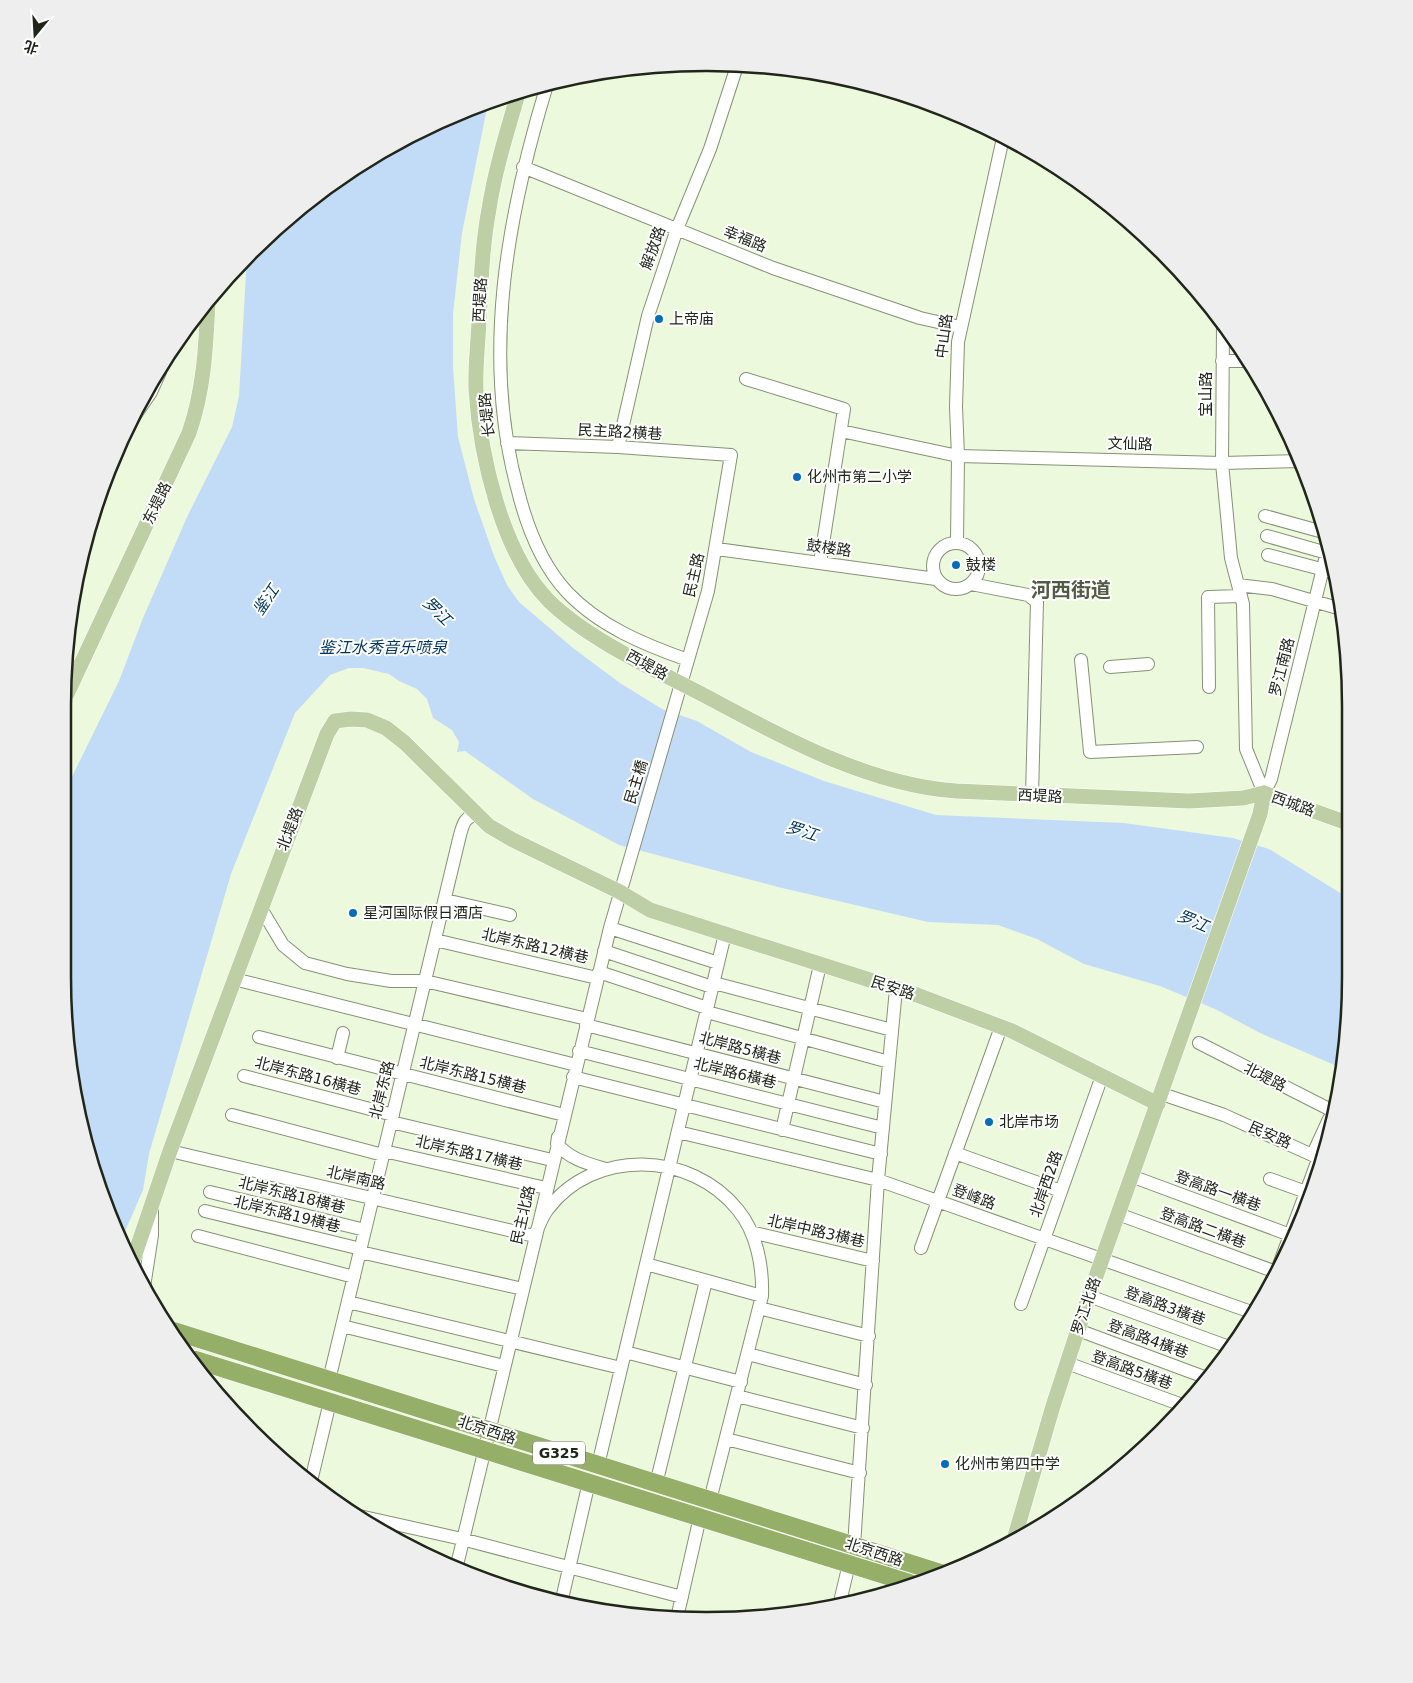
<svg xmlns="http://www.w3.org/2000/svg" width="1413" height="1683" viewBox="0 0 1413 1683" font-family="'DejaVu Sans','Noto Sans SC',sans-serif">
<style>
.water{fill:#c2dcf8}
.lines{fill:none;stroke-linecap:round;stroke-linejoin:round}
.minor-casing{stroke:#869176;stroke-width:14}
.major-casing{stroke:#fff;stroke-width:16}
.highway-casing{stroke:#fff;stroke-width:19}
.minor{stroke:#fff;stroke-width:12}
.major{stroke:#bfcfa5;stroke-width:15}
.highway{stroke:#95af69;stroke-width:18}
.poi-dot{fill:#066db9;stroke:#fff;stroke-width:2}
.labels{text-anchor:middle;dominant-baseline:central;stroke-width:4;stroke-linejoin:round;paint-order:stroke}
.shield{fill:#fff;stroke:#64675f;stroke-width:1}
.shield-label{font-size:14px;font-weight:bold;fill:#21261b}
.street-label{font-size:15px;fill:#21261b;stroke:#fff}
.poi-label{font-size:15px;fill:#21261b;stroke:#fff;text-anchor:start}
.water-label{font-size:16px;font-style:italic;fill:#00345d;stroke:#fff}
.district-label{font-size:20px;font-weight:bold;fill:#525b43;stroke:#fff}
.rim{fill:none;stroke:#21261b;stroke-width:2.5}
</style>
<rect width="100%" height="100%" fill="#edf9dc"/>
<path class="water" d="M 488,103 L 462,233 L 453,314 L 453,367 L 458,437 L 474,499 L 494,556 L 507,585 L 519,602 L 573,648 L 620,683 L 662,709 L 697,721 L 751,752 L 824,781 L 936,815 L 1124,823 L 1233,838 L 1269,849 L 1350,899 L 1349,1019 L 1339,1067 L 1260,1033 L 1215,1009 L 1160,986 L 1084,964 L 1037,939 L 998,925 L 928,922 L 778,887 L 619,845 L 533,799 L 465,751 L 457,752 L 459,742 L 452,730 L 433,718 L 427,699 L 417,689 L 399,681 L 389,674 L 363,668 L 349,668 L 330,675 L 295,713 L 231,874 L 149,1154 L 143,1190 L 123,1236 L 84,1143 L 63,977 L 65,791 L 119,681 L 143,618 L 187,517 L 232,427 L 239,396 L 247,256 L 349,171 L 460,112 Z"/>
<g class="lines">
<defs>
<path id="minor" d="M 547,85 C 507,216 481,357 518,491 C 527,527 541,564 567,592 C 599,626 645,645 688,660
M 523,167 L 773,268 L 920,318 L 960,327
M 1223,325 L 1222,463 L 1231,558 L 1243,604 L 1246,749 L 1264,793
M 1222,361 L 1249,361
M 746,379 L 844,409 L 820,563
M 127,427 L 151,392 L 160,372
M 841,431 L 958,456 L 1222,463 L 1302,461
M 618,447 L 648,316 L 677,229 L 710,149 L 737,66
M 1265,516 L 1323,532
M 1267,536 L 1327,553
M 957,542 L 958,456 L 956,407 L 958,342 L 1003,138
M933 566a23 23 0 1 1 46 0a23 23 0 1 1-46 0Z
M 717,549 L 936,579
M 1268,555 L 1336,573
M 971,584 L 1028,595 L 1037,602 L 1032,795
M 1238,585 L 1272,589 L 1341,609
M 1081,660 L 1090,752 L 1197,747
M 1110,667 L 1148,664
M 1209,687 L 1208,597 L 1241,596
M 1264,793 L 1271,779 L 1328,548
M 445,900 L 510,915
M 262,910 L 283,945 L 305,963 L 347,974 L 391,981 L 425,981 L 587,1019
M 610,928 L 718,963
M 435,940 L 597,978
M 604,951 L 712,987
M 599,972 L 707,1008
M 234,979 L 576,1065
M 714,983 L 892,1030
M 707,1012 L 889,1062
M 586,1025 L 885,1102
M 259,1037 L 564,1115
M 1199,1043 L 1331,1110
M 579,1051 L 883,1128
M 337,1058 L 343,1033
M 244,1076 L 393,1115
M 573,1077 L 881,1154
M 1162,1094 L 1224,1115 L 1321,1159
M 232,1115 L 383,1155
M 391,1122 L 552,1160
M 782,1130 L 820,965
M 678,1132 L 878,1180 L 1254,1313
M 558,1137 L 557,1144 C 570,1159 586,1163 605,1169
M 170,1151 L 534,1236 C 539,1227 542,1216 548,1209 C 594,1148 691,1151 738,1210 C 757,1233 763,1267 762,1296 L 710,1500
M 384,1151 L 546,1188
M 955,1153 L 1061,1191
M 1313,1154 L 1329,1119
M 1131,1176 L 1293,1236
M 1270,1179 L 1306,1192
M 210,1192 L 365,1230
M 205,1211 L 361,1249
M 1118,1214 L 1276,1272
M 751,1232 L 873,1261
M 198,1236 L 354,1277
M 921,1248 L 1001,1027
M 360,1252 L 523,1289
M 646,1264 L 762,1296
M 1276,1273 L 1319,1157
M 144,1287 L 152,1235 L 152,1210
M 1089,1296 L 1229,1347
M 348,1302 L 621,1368
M 1021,1304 L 1102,1076
M 759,1308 L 869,1336
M 342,1326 L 504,1366
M 1078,1330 L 1207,1378
M 625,1352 L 741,1382
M 748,1354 L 866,1385
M 1067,1363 L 1185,1406
M 329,1380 L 460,835 C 463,824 465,816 477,815
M 737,1396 L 863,1428
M 726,1439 L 860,1473
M 598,1465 L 725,934
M 311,1481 L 330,1402
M 656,1484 L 706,1281
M 355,1515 L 462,1539 L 682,1597
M 854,1546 L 878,1180 L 896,989
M 457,1565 L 610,928 L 708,591 L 731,455 L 618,447 L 507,443
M 562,1599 L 589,1482
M 839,1606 L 849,1564
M 677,1618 L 700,1517"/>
<path id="major" d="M 518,94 C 507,132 495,170 489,209 C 482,246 481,284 479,321 C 478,344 475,368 476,390 C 480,455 502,554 549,601 C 591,642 661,672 713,700 C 787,740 871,785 956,791 L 1189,801 L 1243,798 L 1264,793
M 67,694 L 189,433 C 204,390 206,346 208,301
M 1264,793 L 1350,824
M 133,1260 L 170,1151 L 327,734 L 335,721 L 351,719 L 367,720 L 386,728 L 405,743 L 489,826 L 513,840 L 620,892 L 650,910 L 917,995 L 1012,1031 L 1158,1104
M 1015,1536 L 1053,1406 L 1089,1296 L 1260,814 L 1264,793"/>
<path id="highway" d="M 174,1331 L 944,1574
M 196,1360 L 913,1584"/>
</defs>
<use href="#minor" class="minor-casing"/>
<use href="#major" class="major-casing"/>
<use href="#highway" class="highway-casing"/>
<use href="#minor" class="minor"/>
<use href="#major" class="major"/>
<use href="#highway" class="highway"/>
</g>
<g class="poi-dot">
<circle cx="659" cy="319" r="5"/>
<circle cx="797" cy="477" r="5"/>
<circle cx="956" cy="565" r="5"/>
<circle cx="353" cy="913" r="5"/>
<circle cx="989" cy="1122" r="5"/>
<circle cx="945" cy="1464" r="5"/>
</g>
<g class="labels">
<rect class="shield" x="533" y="1441.5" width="52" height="23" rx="4"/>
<g class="shield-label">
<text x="559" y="1453">G325</text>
</g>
<g class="street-label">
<text transform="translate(745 239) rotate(22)">幸福路</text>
<text transform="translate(653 248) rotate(-70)">解放路</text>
<text transform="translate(480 300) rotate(-87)">西堤路</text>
<text transform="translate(944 336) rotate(-83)">中山路</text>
<text transform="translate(1206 394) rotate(-90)">宝山路</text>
<text transform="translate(487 415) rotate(-96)">长堤路</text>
<text transform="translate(620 432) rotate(3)">民主路2横巷</text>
<text transform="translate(1130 444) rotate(1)">文仙路</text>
<text transform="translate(157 503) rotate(-64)">东堤路</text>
<text transform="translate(829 548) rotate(8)">鼓楼路</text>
<text transform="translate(694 575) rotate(-77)">民主路</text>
<text transform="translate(647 665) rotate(29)">西堤路</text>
<text transform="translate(1282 667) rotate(-76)">罗江南路</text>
<text transform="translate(636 782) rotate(-73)">民主橋</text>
<text transform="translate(1040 796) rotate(3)">西堤路</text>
<text transform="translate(1293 804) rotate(20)">西城路</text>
<text transform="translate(290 829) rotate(-69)">北堤路</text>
<text transform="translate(535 946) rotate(13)">北岸东路12横巷</text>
<text transform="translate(893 988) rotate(18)">民安路</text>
<text transform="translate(740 1048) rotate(15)">北岸路5橫巷</text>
<text transform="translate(735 1073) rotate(14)">北岸路6橫巷</text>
<text transform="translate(473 1075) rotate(14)">北岸东路15横巷</text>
<text transform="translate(308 1076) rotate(15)">北岸东路16横巷</text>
<text transform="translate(1265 1077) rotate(27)">北堤路</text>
<text transform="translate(382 1090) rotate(-76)">北岸东路</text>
<text transform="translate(1270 1135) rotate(24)">民安路</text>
<text transform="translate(469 1153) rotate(13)">北岸东路17横巷</text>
<text transform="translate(356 1178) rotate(13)">北岸南路</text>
<text transform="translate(1046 1184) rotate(-71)">北岸西2路</text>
<text transform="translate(1218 1191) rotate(20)">登高路一横巷</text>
<text transform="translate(292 1195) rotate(14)">北岸东路18横巷</text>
<text transform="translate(974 1197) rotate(20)">登峰路</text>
<text transform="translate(287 1214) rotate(14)">北岸东路19横巷</text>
<text transform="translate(523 1215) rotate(-77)">民主北路</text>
<text transform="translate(1203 1228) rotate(20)">登高路二横巷</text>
<text transform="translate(816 1231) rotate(13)">北岸中路3横巷</text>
<text transform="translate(1086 1306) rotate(-71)">罗江北路</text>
<text transform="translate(1165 1306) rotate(20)">登高路3橫巷</text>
<text transform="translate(1148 1339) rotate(20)">登高路4橫巷</text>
<text transform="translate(1132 1370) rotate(20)">登高路5橫巷</text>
<text transform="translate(487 1430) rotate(18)">北京西路</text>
<text transform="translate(874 1552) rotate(18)">北京西路</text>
</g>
<g class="poi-label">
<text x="669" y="319">上帝庙</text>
<text x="807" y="477">化州市第二小学</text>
<text x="966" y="565">鼓楼</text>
<text x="363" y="913">星河国际假日酒店</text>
<text x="999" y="1122">北岸市场</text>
<text x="955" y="1464">化州市第四中学</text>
</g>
<g class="water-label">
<text transform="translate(266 600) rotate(-56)">鉴江</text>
<text transform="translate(437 611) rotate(44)">罗江</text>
<text x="383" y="647">鉴江水秀音乐喷泉</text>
<text transform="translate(802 831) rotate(17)">罗江</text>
<text transform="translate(1193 921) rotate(23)">罗江</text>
</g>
<g class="district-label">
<text x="1071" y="590">河西街道</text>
</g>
</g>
<path d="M0 0H1413V1683H0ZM706 71H707A635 635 0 0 1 1342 706V977A635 635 0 0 1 707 1612H706A635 635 0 0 1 71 977V706A635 635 0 0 1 706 71Z" fill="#edeeed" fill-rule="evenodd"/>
<path class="rim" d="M706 71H707A635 635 0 0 1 1342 706V977A635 635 0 0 1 707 1612H706A635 635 0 0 1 71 977V706A635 635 0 0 1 706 71Z"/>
<g transform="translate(35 35) rotate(198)" stroke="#ffffff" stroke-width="4" paint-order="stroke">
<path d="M0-4L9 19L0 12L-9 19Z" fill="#21261b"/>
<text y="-8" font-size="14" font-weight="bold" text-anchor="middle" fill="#21261b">北</text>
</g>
</svg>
